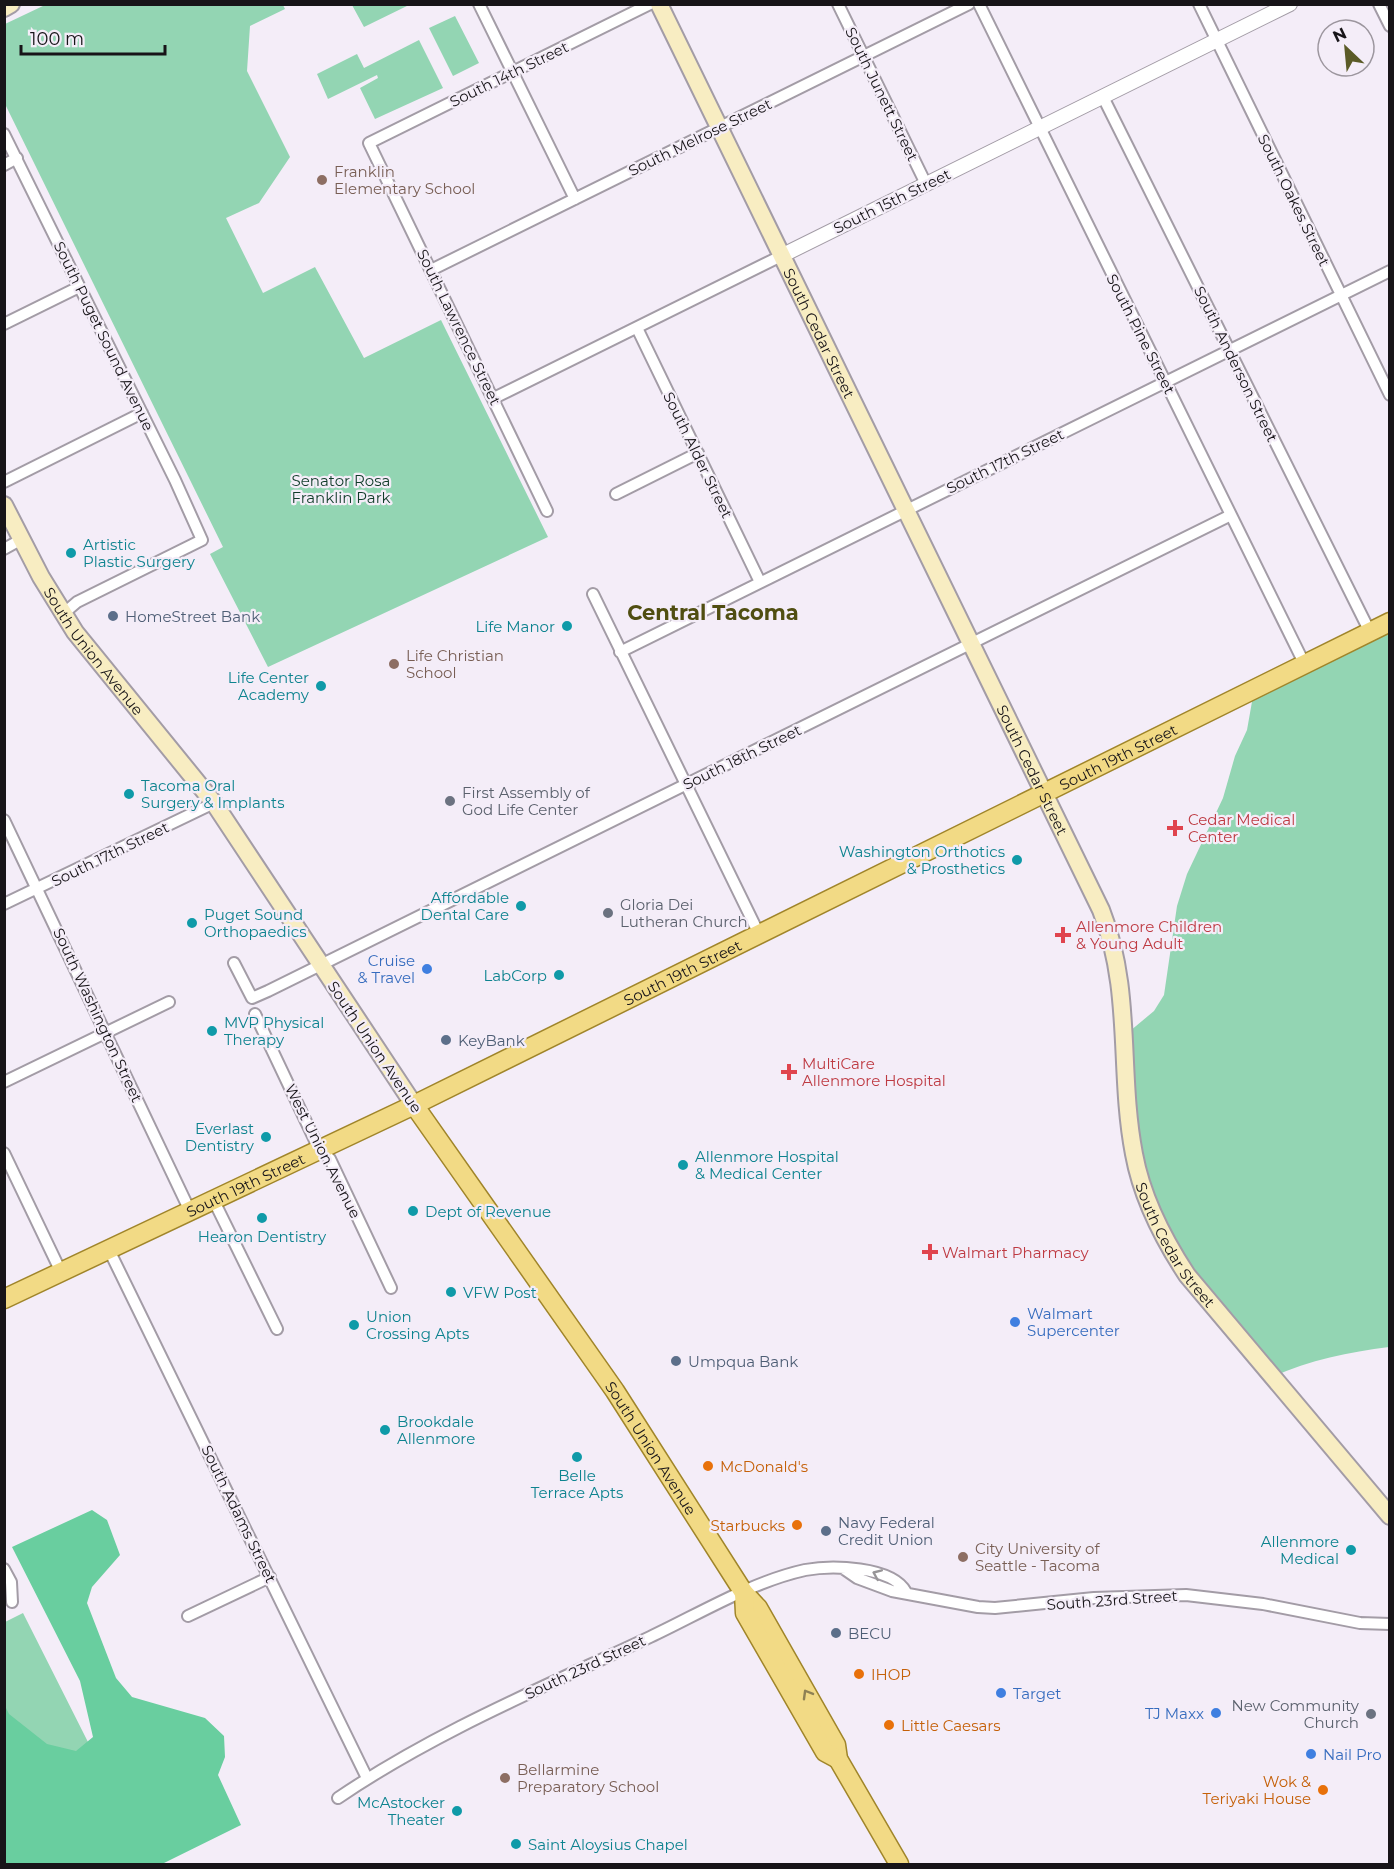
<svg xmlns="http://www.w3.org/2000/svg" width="1394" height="1869" viewBox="0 0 1394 1869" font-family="Montserrat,sans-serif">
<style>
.green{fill:#93d5b3}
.forest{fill:#69ce9f}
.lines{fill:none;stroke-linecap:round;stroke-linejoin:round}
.minor-casing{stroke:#a39ca6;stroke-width:14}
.tertiary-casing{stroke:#a39ca6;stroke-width:16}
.secondary-casing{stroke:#a39ca6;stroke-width:20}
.primary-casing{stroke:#a0852a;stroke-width:21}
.minor{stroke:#fff;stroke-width:10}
.tertiary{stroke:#fff;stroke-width:14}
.secondary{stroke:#f8edc2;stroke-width:16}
.primary{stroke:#f2da85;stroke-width:18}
.oneway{stroke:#979597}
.oneway2{stroke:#8f8154}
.education-dot{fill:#8d6e63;stroke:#f4edf8;stroke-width:2}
.culture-dot{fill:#0f9aa8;stroke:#f4edf8;stroke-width:2}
.service-dot{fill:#5c6f8a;stroke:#f4edf8;stroke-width:2}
.worship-dot{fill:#6b7280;stroke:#f4edf8;stroke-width:2}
.health-dot{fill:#e0444e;stroke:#f4edf8;stroke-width:2}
.shop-dot{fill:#3f7fe0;stroke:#f4edf8;stroke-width:2}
.food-dot{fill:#e8710a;stroke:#f4edf8;stroke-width:2}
.labels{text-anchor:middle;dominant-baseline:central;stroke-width:4.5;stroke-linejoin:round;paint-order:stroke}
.street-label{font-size:15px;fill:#171418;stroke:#f4edf8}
.education-label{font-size:15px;fill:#785e54;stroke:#f4edf8;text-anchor:start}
.park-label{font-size:15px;fill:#103c29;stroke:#f4edf8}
.culture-label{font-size:15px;fill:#0d838f;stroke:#f4edf8;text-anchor:start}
.service-label{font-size:15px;fill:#4e5e75;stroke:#f4edf8;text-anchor:start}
.worship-label{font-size:15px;fill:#5b616d;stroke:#f4edf8;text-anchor:start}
.health-label{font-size:15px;fill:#be3a42;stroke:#f4edf8;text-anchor:start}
.shop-label{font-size:15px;fill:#366cbe;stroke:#f4edf8;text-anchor:start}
.food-label{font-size:15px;fill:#c56008;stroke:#f4edf8;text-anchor:start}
.district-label{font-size:21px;font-weight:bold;fill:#504e11;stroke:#f4edf8}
</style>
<rect width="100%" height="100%" fill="#f4edf8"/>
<path class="green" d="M 45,5 L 283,5 L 285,9 L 250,26 L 247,71 L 290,157 L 259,203 L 226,218 L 263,293 L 315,267 L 364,358 L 441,320 L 548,537 L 268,667 L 210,554 L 223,547 L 5,104 L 5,24 Z
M 352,5 L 409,5 L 364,27 Z
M 455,16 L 479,63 L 453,76 L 429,28 Z
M 419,40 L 443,88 L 375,119 L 360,88 L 378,78 L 377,75 L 328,99 L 317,74 L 357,54 L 364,68 Z
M 1389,622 L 1389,1347 C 1349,1352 1310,1360 1272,1377 L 1187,1275 L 1142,1183 L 1130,1031 L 1154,1011 L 1164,995 L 1177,906 L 1187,874 L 1223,798 L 1235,756 L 1247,730 L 1253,696 Z
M 23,1613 L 90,1746 L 5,1788 L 5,1622 Z"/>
<path class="forest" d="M 92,1510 L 107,1520 L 120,1555 L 92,1587 L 87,1603 L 116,1678 L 132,1697 L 205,1718 L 224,1736 L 225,1757 L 218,1775 L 241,1825 L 162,1864 L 5,1864 L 5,1706 L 9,1714 L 47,1744 L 76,1751 L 93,1737 L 80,1681 L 12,1547 Z"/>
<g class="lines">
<defs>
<path id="minor" d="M 479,4 L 575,199
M 838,4 L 926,184
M 979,4 L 1304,663
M 1199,4 L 1390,395
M 1379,4 L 1390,26
M 1103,97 L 1370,632
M 4,134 L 175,480 L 202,540 L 77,602 L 63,614
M 4,165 L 17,158
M 431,270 L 969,4
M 4,324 L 79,287
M 637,328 L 760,582
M 494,398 L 781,256
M 4,482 L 142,413
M 616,494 L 698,453
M 547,511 L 369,143 L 650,4
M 4,549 L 22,539
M 593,594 L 759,934
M 620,652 L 1390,271
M 4,820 L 190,1211
M 4,904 L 214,803
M 234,963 L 252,998 L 268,991 L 1231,515
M 255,1014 L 319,1149 L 330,1159 L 391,1288
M 4,1082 L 169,1002
M 4,1153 L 61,1272
M 213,1199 L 277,1329
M 109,1250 L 367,1778
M 4,1569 L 11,1582 L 12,1602
M 844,1569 L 857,1578 L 892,1591 L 978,1607 L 995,1608 L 1094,1598 L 1186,1595 L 1263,1604 L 1360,1623 L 1390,1624
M 188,1616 L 270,1577
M 338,1798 C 435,1732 544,1687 650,1637 C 699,1614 751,1582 805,1570 C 831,1565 892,1566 906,1592"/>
<path id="tertiary" d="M 781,256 L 1290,4"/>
<g id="secondary">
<path id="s1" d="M 659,4 L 1101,910 C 1133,991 1118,1071 1134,1154 C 1142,1198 1162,1237 1187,1275 L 1390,1516"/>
<path d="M 4,8 L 11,4"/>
<path id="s2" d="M 4,505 L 41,577 L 75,632 L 214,803 L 414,1105"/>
</g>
<g id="primary">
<path id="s3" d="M 414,1105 L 615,1391 L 744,1593 L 758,1608 L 836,1745 L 838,1759 L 899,1864"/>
<path id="s4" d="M 4,1299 L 414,1105 L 1390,622"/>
<path d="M 744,1593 L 745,1613 L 825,1752 L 838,1759"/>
</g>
</defs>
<use href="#minor" class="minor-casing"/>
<use href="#tertiary" class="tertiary-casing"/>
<use href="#secondary" class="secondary-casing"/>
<use href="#primary" class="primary-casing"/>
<use href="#minor" class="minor"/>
<use href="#tertiary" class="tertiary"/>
<use href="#secondary" class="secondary"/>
<use href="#primary" class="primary"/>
</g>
<defs><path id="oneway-chevron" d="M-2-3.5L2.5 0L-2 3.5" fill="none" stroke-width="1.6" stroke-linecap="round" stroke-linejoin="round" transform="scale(1.5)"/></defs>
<use class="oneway" href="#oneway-chevron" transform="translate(877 1574) rotate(-157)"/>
<use class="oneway2" href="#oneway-chevron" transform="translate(807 1694) rotate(-120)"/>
<g class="education-dot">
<circle cx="322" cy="180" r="6"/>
<circle cx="394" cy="664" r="6"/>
<circle cx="963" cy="1557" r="6"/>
<circle cx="505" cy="1778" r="6"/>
</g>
<g class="culture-dot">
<circle cx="71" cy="553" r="6"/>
<circle cx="567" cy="626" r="6"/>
<circle cx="321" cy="686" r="6"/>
<circle cx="129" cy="794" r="6"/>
<circle cx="1017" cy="860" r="6"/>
<circle cx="521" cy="906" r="6"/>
<circle cx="192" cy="923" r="6"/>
<circle cx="559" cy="975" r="6"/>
<circle cx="212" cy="1031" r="6"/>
<circle cx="266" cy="1137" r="6"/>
<circle cx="683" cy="1165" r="6"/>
<circle cx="413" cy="1211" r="6"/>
<circle cx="262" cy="1218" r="6"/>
<circle cx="451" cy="1292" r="6"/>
<circle cx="354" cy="1325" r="6"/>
<circle cx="385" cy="1430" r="6"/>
<circle cx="577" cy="1457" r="6"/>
<circle cx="1351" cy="1550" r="6"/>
<circle cx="457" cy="1811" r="6"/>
<circle cx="516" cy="1844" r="6"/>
</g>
<g class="service-dot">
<circle cx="113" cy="616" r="6"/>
<circle cx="446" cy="1040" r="6"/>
<circle cx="676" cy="1361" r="6"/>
<circle cx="826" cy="1531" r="6"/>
<circle cx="836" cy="1633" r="6"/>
</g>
<g class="worship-dot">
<circle cx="450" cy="801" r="6"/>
<circle cx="608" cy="913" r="6"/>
<circle cx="1371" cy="1714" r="6"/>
</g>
<g class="health-dot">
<path d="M1172 819h6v6h6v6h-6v6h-6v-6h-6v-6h6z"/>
<path d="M1060 926h6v6h6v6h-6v6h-6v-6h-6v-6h6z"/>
<path d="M786 1063h6v6h6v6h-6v6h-6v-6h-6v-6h6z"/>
<path d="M927 1243h6v6h6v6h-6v6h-6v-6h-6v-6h6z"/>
</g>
<g class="shop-dot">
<circle cx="427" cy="969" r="6"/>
<circle cx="1015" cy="1322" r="6"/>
<circle cx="1001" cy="1693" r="6"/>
<circle cx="1216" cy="1713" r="6"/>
<circle cx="1311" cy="1754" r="6"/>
</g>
<g class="food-dot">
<circle cx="708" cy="1466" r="6"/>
<circle cx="797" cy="1525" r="6"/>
<circle cx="859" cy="1674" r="6"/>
<circle cx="889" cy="1725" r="6"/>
<circle cx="1323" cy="1790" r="6"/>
</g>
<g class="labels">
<g class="street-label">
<text transform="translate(509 74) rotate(-26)">South 14th Street</text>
<text transform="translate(882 94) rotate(64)">South Junett Street</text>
<text transform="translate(700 137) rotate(-26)">South Melrose Street</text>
<text transform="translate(1294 200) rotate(64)">South Oakes Street</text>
<text transform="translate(892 201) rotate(-26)">South 15th Street</text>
<text transform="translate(459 327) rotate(64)">South Lawrence Street</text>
<text stroke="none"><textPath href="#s1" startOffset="366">South Cedar Street</textPath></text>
<text transform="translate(1141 334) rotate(63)">South Pine Street</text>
<text transform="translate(104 336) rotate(64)">South Puget Sound Avenue</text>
<text transform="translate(1236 364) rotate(64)">South Anderson Street</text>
<text transform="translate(698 455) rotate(64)">South Alder Street</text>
<text transform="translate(1005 461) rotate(-26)">South 17th Street</text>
<text stroke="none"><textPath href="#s2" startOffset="172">South Union Avenue</textPath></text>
<text transform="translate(742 757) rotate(-26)">South 18th Street</text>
<text stroke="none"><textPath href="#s4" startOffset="1239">South 19th Street</textPath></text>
<text stroke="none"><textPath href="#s1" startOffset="852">South Cedar Street</textPath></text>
<text transform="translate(110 854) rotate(-26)">South 17th Street</text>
<text stroke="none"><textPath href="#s4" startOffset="753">South 19th Street</textPath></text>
<text transform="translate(98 1015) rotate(65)">South Washington Street</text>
<text transform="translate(375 1047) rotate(56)">South Union Avenue</text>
<text transform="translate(323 1151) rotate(63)">West Union Avenue</text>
<text stroke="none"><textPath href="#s4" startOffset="267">South 19th Street</textPath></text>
<text stroke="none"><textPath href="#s1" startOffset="1356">South Cedar Street</textPath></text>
<text stroke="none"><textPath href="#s3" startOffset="417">South Union Avenue</textPath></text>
<text transform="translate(239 1514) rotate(64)">South Adams Street</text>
<text transform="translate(1112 1600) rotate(-4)">South 23rd Street</text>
<text transform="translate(585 1667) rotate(-25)">South 23rd Street</text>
</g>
<g class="education-label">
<text x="334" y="171">Franklin<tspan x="334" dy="17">Elementary School</tspan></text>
<text x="406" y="655">Life Christian<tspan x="406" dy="17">School</tspan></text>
<text x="975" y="1548">City University of<tspan x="975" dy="17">Seattle - Tacoma</tspan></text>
<text x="517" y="1769">Bellarmine<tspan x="517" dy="17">Preparatory School</tspan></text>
</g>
<g class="park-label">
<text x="341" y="480">Senator Rosa<tspan x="341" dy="17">Franklin Park</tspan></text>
</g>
<g class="culture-label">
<text x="83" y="544">Artistic<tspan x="83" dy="17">Plastic Surgery</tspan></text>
<text x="555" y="626" text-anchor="end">Life Manor</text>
<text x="309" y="677" text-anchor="end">Life Center<tspan x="309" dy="17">Academy</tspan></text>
<text x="141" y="785">Tacoma Oral<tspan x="141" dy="17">Surgery &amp; Implants</tspan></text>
<text x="1005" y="851" text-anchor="end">Washington Orthotics<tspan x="1005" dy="17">&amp; Prosthetics</tspan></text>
<text x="509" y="897" text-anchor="end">Affordable<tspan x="509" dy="17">Dental Care</tspan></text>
<text x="204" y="914">Puget Sound<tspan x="204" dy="17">Orthopaedics</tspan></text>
<text x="547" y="975" text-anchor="end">LabCorp</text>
<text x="224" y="1022">MVP Physical<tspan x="224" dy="17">Therapy</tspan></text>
<text x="254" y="1128" text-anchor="end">Everlast<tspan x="254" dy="17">Dentistry</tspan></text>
<text x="695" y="1156">Allenmore Hospital<tspan x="695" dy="17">&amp; Medical Center</tspan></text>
<text x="425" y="1211">Dept of Revenue</text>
<text x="262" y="1236" text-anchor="middle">Hearon Dentistry</text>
<text x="463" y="1292">VFW Post</text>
<text x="366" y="1316">Union<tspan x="366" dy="17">Crossing Apts</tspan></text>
<text x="397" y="1421">Brookdale<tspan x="397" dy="17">Allenmore</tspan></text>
<text x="577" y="1475" text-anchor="middle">Belle<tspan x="577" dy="17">Terrace Apts</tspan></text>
<text x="1339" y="1541" text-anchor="end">Allenmore<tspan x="1339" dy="17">Medical</tspan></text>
<text x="445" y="1802" text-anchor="end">McAstocker<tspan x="445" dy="17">Theater</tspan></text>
<text x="528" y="1844">Saint Aloysius Chapel</text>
</g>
<g class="service-label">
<text x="125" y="616">HomeStreet Bank</text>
<text x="458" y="1040">KeyBank</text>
<text x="688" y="1361">Umpqua Bank</text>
<text x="838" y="1522">Navy Federal<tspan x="838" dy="17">Credit Union</tspan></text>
<text x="848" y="1633">BECU</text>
</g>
<g class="worship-label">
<text x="462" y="792">First Assembly of<tspan x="462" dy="17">God Life Center</tspan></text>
<text x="620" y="904">Gloria Dei<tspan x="620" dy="17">Lutheran Church</tspan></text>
<text x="1359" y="1705" text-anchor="end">New Community<tspan x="1359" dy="17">Church</tspan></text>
</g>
<g class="health-label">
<text x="1188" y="819">Cedar Medical<tspan x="1188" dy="17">Center</tspan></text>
<text x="1076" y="926">Allenmore Children<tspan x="1076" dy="17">&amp; Young Adult</tspan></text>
<text x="802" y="1063">MultiCare<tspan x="802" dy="17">Allenmore Hospital</tspan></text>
<text x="942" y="1252">Walmart Pharmacy</text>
</g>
<g class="shop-label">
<text x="415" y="960" text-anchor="end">Cruise<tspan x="415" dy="17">&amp; Travel</tspan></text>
<text x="1027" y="1313">Walmart<tspan x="1027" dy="17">Supercenter</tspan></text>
<text x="1013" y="1693">Target</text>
<text x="1204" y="1713" text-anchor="end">TJ Maxx</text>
<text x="1323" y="1754">Nail Pro</text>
</g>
<g class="food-label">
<text x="720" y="1466">McDonald's</text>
<text x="785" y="1525" text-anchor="end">Starbucks</text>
<text x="871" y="1674">IHOP</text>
<text x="901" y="1725">Little Caesars</text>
<text x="1311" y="1781" text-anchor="end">Wok &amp;<tspan x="1311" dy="17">Teriyaki House</tspan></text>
</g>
<g class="district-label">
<text x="713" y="612">Central Tacoma</text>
</g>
</g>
<rect width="1394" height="1869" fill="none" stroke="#171418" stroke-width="12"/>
<g transform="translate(1346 48) rotate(334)"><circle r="28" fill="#f4edf8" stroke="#9c969e" stroke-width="1.5"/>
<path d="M0-4.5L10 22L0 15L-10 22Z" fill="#5b5b27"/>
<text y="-9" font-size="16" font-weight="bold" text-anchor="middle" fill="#171418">N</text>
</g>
<path d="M21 45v9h144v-9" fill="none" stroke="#171418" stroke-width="3"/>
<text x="30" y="45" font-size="18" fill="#171418" stroke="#f4edf8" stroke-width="4.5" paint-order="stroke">100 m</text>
</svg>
